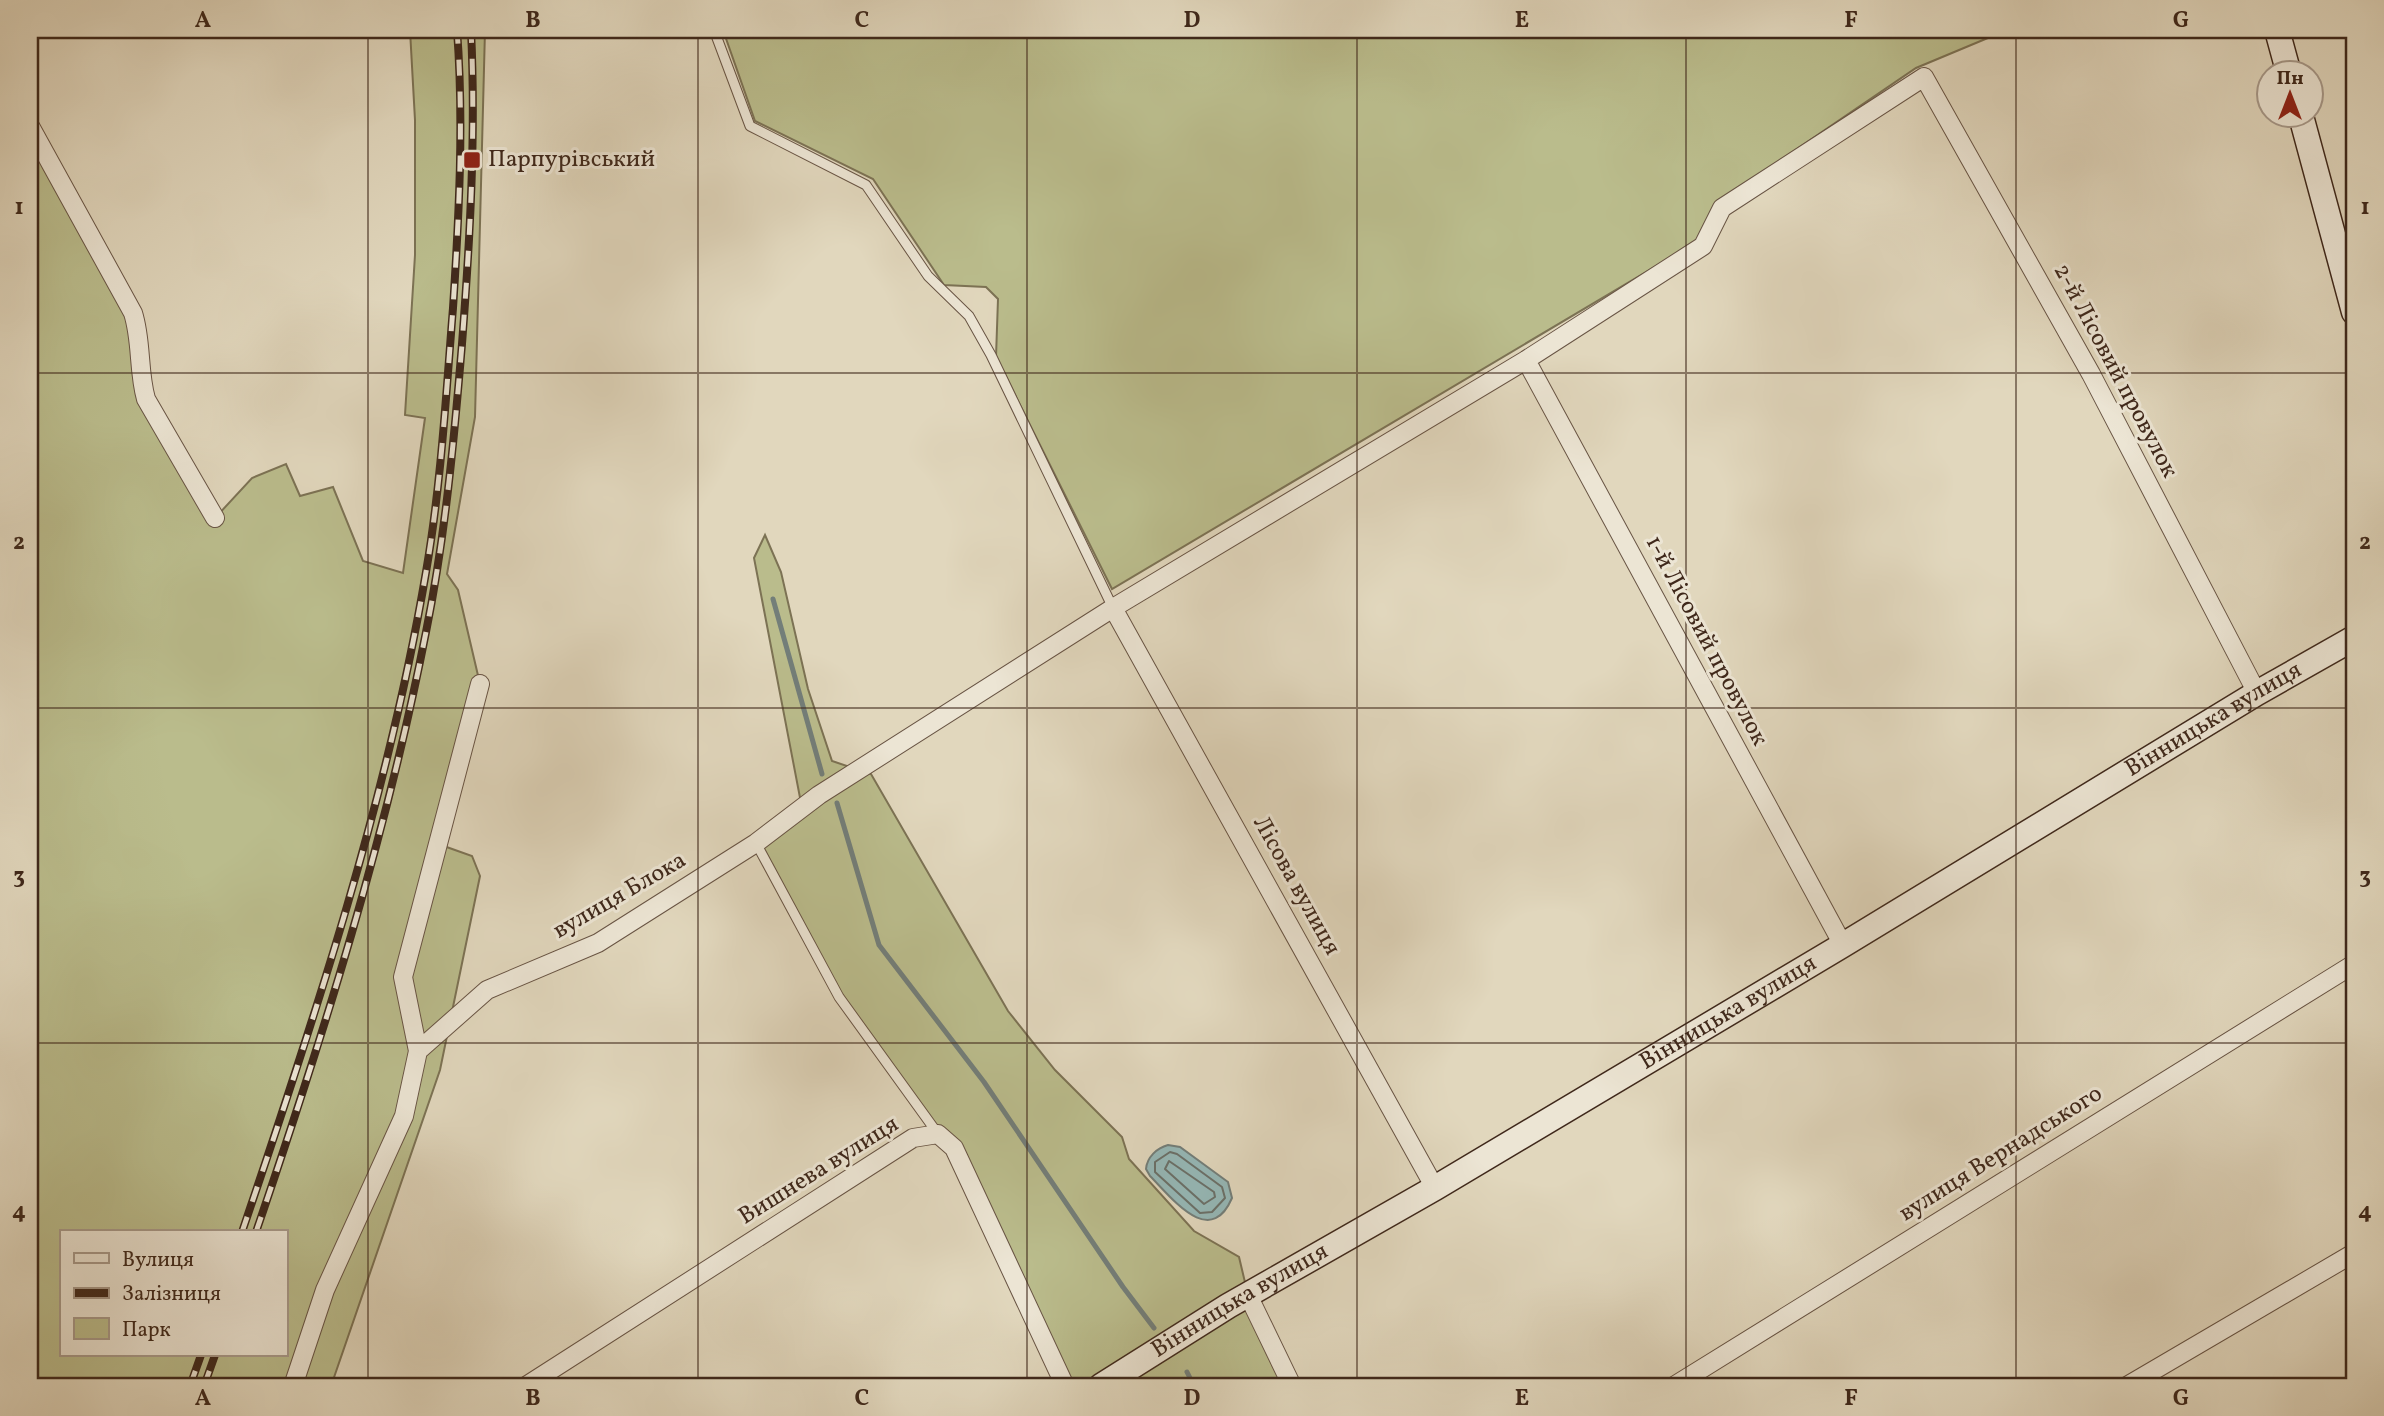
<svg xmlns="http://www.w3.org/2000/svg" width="2384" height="1416" viewBox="0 0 2384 1416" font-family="Vollkorn,serif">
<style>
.green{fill:#babc8c;stroke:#7c7254;stroke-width:2;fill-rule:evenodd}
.water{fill:#95b8b7;stroke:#737e79;stroke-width:2}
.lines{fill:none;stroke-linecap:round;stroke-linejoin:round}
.shore{stroke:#6a7069;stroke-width:2}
.stream{stroke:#737e79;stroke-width:5}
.lane-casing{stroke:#685444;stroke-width:11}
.street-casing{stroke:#685444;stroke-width:20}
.secondary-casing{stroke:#3f281b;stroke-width:27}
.lane{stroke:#ece5d4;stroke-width:9}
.street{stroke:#ece5d4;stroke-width:18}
.secondary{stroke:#ece5d4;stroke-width:24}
.rail-casing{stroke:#3f281b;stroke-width:8}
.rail{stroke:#ece5d4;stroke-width:5;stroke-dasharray:16;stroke-linecap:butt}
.grid{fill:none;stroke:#3f281b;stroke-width:2;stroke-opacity:0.55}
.poi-dot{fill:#8f2418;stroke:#ece5d4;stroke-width:2.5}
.labels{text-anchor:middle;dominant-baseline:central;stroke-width:6;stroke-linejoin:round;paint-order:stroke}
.poi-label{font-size:24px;fill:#3f281b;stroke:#ece5d4;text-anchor:start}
.street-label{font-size:24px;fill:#3f281b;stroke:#ece5d4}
.neatline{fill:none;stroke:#3f281b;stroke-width:2.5}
.grid-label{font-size:23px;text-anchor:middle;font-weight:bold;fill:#3f281b}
</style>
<rect width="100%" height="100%" fill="#e1d7bd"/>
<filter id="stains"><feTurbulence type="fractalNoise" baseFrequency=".00286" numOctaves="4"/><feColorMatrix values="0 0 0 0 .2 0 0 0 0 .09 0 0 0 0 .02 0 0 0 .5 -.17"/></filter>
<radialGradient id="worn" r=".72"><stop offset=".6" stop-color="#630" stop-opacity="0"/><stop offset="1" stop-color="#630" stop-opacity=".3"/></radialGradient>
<path class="green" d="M 410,30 L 485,30 L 475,417 L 447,574 L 458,590 L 480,684 L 441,845 L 472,856 L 480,876 L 440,1070 L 331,1386 L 30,1386 L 30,126 L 133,313 L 142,384 L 216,517 L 252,478 L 286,464 L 300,496 L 333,487 L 363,561 L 403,573 L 425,418 L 405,415 L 415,255 L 415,120 ZM 61,1232 L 285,1232 L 285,1355 L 61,1355 Z
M 723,30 L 2007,30 L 1916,68 L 1715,205 L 1695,243 L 1112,589 L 996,357 L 998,299 L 986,287 L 944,285 L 873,179 L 755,121 Z
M 765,535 L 781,572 L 808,689 L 832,761 L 871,774 L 1008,1011 L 1055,1070 L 1122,1137 L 1129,1159 L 1194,1231 L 1239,1257 L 1248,1295 L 1292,1386 L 1065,1386 L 954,1148 L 839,997 L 756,843 L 802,808 L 754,558 Z"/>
<path class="water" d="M 1168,1145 L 1180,1147 L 1228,1182 L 1232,1198 C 1210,1249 1172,1198 1150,1176 L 1146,1169 C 1147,1157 1157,1148 1168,1145 Z"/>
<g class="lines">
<path class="shore" d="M 1170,1152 L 1177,1154 L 1222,1187 L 1225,1198 L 1212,1212 L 1200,1213 L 1155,1172 L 1155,1162 Z
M 1169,1161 L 1214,1192 L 1215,1197 L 1204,1204 L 1165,1169 Z"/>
<path class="stream" d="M 773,599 L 822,774
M 837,803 L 879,945 L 984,1082 L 1123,1287 L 1154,1328
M 1187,1372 L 1194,1386"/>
<defs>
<path id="lane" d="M 714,30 L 750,126 L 866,185 L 928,276 L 969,316 L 991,355 L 1113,608
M 756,843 L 839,997 L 938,1134"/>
<path id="street" d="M 30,126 L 133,313 C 142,341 138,371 146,399 L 215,518
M 1526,360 L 1843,945
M 1113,608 L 1435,1188
M 418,1051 L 403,977 L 480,684
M 1248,1295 L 1292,1386
M 293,1386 L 325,1290 L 404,1116 L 418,1051 L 487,990 L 598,943 L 756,843 L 819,795 L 1113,608 L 1526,360 L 1703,246 L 1722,208 L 1924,77 L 2091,374 L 2257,693
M 526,1386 L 913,1138 L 938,1134 L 954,1148 L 1065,1386
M 1674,1386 L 2354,964
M 2127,1386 L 2354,1253"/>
<g id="secondary">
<path d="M 2277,30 L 2289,74"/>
<path d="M 2301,116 L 2354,312"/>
<path id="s1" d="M 1101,1386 L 1228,1306 L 1435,1188 L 1843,945 L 2257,693 L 2354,638"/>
</g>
</defs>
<use href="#lane" class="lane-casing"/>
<use href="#street" class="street-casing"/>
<use href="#secondary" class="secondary-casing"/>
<use href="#lane" class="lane"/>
<use href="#street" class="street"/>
<use href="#secondary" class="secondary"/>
<defs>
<path id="rail" d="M 242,1232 C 315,1017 388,797 426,572 C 441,485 446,395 453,308 C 459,216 464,121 457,30
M 256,1232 C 323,1036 386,837 426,632 C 445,538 454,441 462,344 C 470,240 476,134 471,30
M 190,1386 L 201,1355
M 204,1386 L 215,1355"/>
</defs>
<use href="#rail" class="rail-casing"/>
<use href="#rail" class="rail"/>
</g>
<path class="grid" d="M 368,30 L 368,1386M 698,30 L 698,1386M 1027,30 L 1027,1386M 1357,30 L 1357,1386M 1686,30 L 1686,1386M 2016,30 L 2016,1386M 30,373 L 2354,373M 30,708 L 2354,708M 30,1043 L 2354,1043"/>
<rect class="poi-dot" x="463" y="151" width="18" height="18" rx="3.5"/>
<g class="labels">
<g class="poi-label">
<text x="488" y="160">Парпурівський</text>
</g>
<g class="street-label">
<text transform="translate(2115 371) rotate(62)">2-й Лісовий провулок</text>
<text transform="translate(1706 641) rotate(62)">1-й Лісовий провулок</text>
<text stroke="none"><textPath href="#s1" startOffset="1297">Вінницька вулиця</textPath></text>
<text transform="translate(1296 886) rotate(61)">Лісова вулиця</text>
<text transform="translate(620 896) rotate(-30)">вулиця Блока</text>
<text stroke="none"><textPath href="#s1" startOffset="730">Вінницька вулиця</textPath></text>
<text transform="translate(2001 1154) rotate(-32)">вулиця Вернадського</text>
<text transform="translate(819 1171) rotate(-32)">Вишнева вулиця</text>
<text stroke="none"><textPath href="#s1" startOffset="163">Вінницька вулиця</textPath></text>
</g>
</g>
<rect width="2384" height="1416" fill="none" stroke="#e1d7bd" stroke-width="77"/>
<rect x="60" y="1230" width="228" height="126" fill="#ece5d4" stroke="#a7998a" stroke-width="2"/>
<rect x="74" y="1253" width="35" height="10" fill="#ece5d4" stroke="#a7998a" stroke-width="2"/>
<text x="122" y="1266" font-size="21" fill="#3f281b">Вулиця</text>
<rect x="74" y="1288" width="35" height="10" fill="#3f281b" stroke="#a7998a" stroke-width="2"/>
<text x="122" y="1300" font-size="21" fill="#3f281b">Залізниця</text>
<rect x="74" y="1318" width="35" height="21" fill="#babc8c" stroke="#a7998a" stroke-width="2"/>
<text x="122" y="1336" font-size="21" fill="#3f281b">Парк</text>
<g transform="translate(2290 94)"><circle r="33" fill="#ece5d4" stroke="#a7998a" stroke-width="2"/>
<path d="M0-5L12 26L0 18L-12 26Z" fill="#8f2418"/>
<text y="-10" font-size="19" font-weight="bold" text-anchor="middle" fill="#3f281b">Пн</text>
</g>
<rect x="38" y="38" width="2308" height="1340" class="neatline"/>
<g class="grid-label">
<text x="203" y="27">A</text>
<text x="533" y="27">B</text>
<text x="862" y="27">C</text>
<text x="1192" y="27">D</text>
<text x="1522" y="27">E</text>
<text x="1851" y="27">F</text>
<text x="2181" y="27">G</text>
<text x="19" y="214">1</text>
<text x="2365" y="214">1</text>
<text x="19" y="549">2</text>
<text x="2365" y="549">2</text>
<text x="19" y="883">3</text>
<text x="2365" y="883">3</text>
<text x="19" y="1218">4</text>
<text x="2365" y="1218">4</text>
<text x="203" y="1405">A</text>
<text x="533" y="1405">B</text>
<text x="862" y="1405">C</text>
<text x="1192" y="1405">D</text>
<text x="1522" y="1405">E</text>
<text x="1851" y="1405">F</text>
<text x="2181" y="1405">G</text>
</g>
<rect width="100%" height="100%" filter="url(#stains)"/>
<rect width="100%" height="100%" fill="url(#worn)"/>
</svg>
